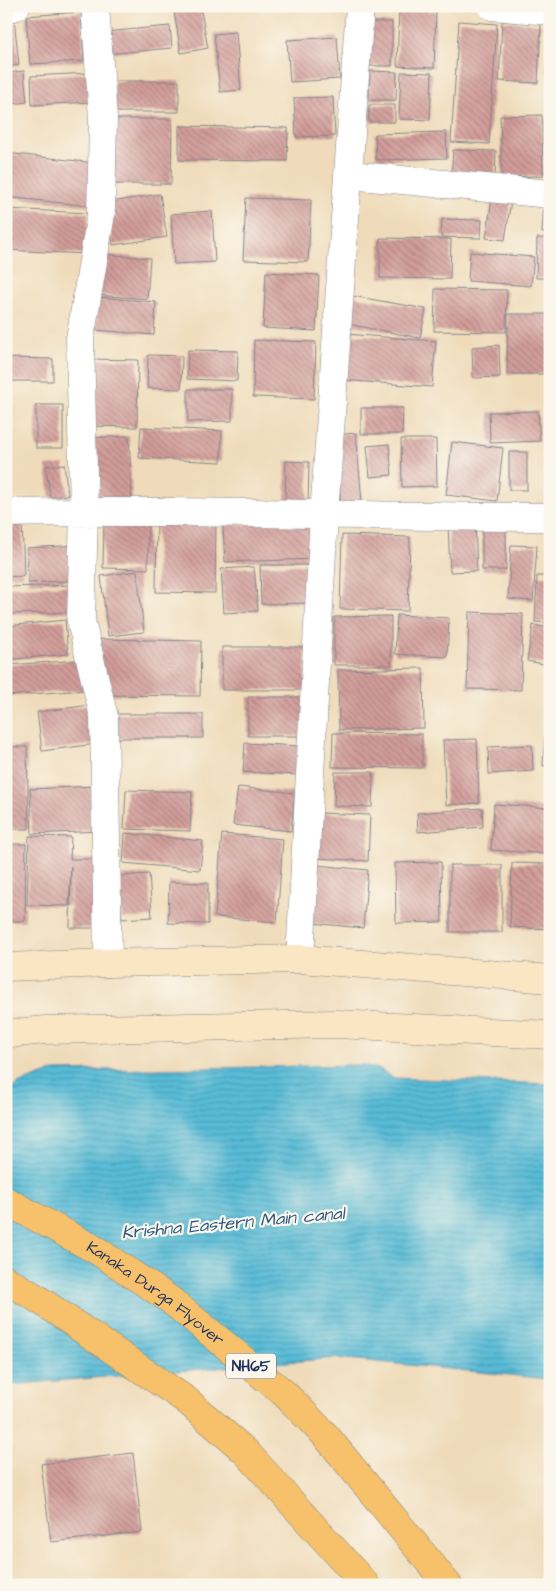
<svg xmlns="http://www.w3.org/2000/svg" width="556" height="1591" viewBox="0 0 556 1591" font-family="'Architects Daughter',sans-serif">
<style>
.water{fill:url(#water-rules);stroke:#3a769a}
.building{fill:url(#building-back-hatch)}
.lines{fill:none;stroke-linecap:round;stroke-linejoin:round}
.street-casing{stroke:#85858c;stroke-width:29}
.secondary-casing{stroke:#85858c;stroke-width:29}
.highway-casing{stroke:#85858c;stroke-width:29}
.street{stroke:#fff;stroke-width:28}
.secondary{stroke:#fbe6c4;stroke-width:28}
.highway{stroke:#f6c16b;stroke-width:28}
.labels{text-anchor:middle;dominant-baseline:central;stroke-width:4.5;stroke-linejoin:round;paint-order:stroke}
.shield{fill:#fbf7ec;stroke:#5e6b89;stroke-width:1}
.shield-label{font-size:15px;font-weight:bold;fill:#1b2f5e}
.street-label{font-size:16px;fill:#1b2f5e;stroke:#fbf7ec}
.water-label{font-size:18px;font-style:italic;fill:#2e5982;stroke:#fbf7ec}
</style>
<defs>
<pattern id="water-rules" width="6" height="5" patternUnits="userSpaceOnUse" patternTransform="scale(1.25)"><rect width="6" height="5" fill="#59bcd7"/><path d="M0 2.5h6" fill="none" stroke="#4999b2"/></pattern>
<pattern id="building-back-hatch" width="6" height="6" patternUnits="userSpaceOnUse" patternTransform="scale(1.25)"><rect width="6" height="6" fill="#d29d99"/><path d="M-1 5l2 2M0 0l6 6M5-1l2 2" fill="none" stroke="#aa8080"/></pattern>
</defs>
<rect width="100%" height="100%" fill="#fbf7ec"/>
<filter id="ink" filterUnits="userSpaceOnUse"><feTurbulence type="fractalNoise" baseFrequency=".02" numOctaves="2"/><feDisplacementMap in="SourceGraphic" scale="10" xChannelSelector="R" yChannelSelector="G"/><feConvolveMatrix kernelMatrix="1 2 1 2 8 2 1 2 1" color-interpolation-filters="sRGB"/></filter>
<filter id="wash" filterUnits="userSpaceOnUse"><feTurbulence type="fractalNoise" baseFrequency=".0096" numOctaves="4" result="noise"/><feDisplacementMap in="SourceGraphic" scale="20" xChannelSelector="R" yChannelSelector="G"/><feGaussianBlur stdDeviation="1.12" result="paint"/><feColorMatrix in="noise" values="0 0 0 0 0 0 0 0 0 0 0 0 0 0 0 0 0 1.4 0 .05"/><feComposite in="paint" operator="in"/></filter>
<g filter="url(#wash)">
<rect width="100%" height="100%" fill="#efdbba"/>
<path class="water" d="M 362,1065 L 380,1069 L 392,1078 L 550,1084 L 550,1379 L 337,1358 L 6,1385 L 6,1093 L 20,1083 L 54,1071 Z"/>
<g id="blocks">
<path class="building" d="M 173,6 L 200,6 L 208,48 L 181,53 Z
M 399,9 L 436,11 L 434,68 L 397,66 Z
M 81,12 L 84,61 L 30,64 L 26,16 Z
M 14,18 L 19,65 L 6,67 L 6,22 Z
M 459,21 L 497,24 L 489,144 L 451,142 Z
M 502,21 L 541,24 L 538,83 L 499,81 Z
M 368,22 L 392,22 L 392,66 L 368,66 Z
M 170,26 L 172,48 L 106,54 L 104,32 Z
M 236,32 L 241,90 L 220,92 L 214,34 Z
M 337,37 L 340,79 L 290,82 L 287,40 Z
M 548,47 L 550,47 L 550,73 L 546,73 Z
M 24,71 L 27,102 L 6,105 L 6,73 Z
M 370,71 L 397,72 L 396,100 L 369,100 Z
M 401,72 L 432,73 L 430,120 L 399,119 Z
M 90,73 L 92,102 L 32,105 L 31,76 Z
M 114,81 L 179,81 L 179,112 L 114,112 Z
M 333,97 L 335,136 L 296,137 L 294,98 Z
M 369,105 L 395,105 L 395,122 L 369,122 Z
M 542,115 L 543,176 L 502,177 L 500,116 Z
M 110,119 L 172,119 L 171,184 L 110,184 Z
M 179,126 L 288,128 L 287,161 L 179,160 Z
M 446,132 L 447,158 L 376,160 L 375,134 Z
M 453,150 L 496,151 L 495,181 L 451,179 Z
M 6,153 L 95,163 L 90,206 L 6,197 Z
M 493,192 L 512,194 L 505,240 L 486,238 Z
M 160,194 L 167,237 L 113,245 L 105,203 Z
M 246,198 L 311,200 L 308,262 L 243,260 Z
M 544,202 L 550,202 L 550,233 L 542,233 Z
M 6,209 L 88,213 L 87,254 L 6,250 Z
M 212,211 L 215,262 L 174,264 L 171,214 Z
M 442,219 L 482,220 L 481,238 L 441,237 Z
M 380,238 L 451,239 L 450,279 L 380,278 Z
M 537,238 L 550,238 L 550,278 L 536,278 Z
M 470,252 L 534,257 L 531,286 L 468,281 Z
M 100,254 L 150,258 L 147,299 L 96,295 Z
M 266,272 L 319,275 L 316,331 L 263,328 Z
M 435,289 L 507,290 L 506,332 L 434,331 Z
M 347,295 L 426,309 L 420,338 L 342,323 Z
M 98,297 L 156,302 L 154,335 L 96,330 Z
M 508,314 L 550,314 L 550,374 L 507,374 Z
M 345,334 L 436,341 L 432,387 L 341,380 Z
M 254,340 L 316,342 L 314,399 L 253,397 Z
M 499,345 L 500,377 L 473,378 L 472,347 Z
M 188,350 L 238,351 L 237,381 L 187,379 Z
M 148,355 L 182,356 L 181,389 L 147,388 Z
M 6,358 L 53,359 L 53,381 L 6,381 Z
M 88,359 L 138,360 L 137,427 L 87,426 Z
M 188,389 L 232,389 L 232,421 L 188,422 Z
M 36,405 L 63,405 L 63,448 L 36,448 Z
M 361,408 L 403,408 L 402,434 L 361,434 Z
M 538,411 L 540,441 L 490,443 L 489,412 Z
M 141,427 L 222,431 L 221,462 L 139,458 Z
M 356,433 L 362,502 L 341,504 L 335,435 Z
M 129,436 L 132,501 L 90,503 L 87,438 Z
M 401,439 L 436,439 L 437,486 L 402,487 Z
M 452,442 L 503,448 L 497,501 L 446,495 Z
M 389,444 L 392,475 L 370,477 L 367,446 Z
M 509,452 L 527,452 L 527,490 L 509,490 Z
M 286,461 L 309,462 L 308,505 L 285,504 Z
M 64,464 L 68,495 L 50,497 L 46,466 Z
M 8,482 L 10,508 L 6,508 L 6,483 Z
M 157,515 L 216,516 L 215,593 L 156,592 Z
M 482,519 L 506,519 L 506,570 L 482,570 Z
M 6,521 L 22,521 L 24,576 L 6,577 Z
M 104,521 L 148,522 L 148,569 L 103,568 Z
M 316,521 L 318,559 L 225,562 L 223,525 Z
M 475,522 L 477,571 L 450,572 L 448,524 Z
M 547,522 L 550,522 L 550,566 L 548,566 Z
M 342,535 L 410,537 L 408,611 L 340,609 Z
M 80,545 L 82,580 L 28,583 L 27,548 Z
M 511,545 L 537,546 L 533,601 L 508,599 Z
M 260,565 L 312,565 L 312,603 L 261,604 Z
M 254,567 L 258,611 L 224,613 L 221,569 Z
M 137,571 L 144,632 L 108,636 L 101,576 Z
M 537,576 L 550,576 L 550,623 L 535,622 Z
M 77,585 L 77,612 L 6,614 L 6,587 Z
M 469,612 L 523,614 L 521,690 L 467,689 Z
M 397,615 L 449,618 L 447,657 L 395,654 Z
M 391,616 L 391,665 L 334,665 L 334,617 Z
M 65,620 L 68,654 L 6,660 L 6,626 Z
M 533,625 L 550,628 L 550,665 L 527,661 Z
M 100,639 L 201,641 L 200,696 L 99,695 Z
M 222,647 L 306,647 L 305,690 L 222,690 Z
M 83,660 L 85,690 L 6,696 L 6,665 Z
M 423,668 L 424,728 L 339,730 L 338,670 Z
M 248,697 L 305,697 L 305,736 L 248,736 Z
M 91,705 L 96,744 L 42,751 L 37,712 Z
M 114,714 L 203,714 L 203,738 L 114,738 Z
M 545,726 L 550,726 L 550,766 L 543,766 Z
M 333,733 L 422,734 L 422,768 L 332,767 Z
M 477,739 L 479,803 L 446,805 L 443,740 Z
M 245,743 L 299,746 L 298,775 L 243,772 Z
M 532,745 L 533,771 L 489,774 L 488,747 Z
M 6,747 L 27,747 L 29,829 L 6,829 Z
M 335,772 L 373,772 L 372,807 L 334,806 Z
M 98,786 L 100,831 L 32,834 L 30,789 Z
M 238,787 L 295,793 L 291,831 L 233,825 Z
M 126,790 L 192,792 L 190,831 L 124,829 Z
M 494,804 L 550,808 L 550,854 L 491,850 Z
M 482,808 L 483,827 L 418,832 L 417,813 Z
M 319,813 L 370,815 L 368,861 L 316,858 Z
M 125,833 L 203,841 L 200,870 L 123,863 Z
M 222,834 L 283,839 L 277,922 L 215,917 Z
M 29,836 L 71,837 L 70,859 L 104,859 L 104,928 L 70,928 L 71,866 L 69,906 L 27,905 Z
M 6,844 L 26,844 L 25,921 L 6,921 Z
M 441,862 L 442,922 L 396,923 L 395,863 Z
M 512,863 L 550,864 L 550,929 L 510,927 Z
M 317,865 L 368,870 L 363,928 L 312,923 Z
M 450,865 L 502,865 L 502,932 L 450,932 Z
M 149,874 L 152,917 L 122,919 L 118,876 Z
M 169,882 L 208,883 L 208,924 L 168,923 Z
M 133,1453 L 142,1532 L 51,1542 L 41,1464 Z"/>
</g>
</g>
<g filter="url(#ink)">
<use href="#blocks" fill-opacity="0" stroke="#85858c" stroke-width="1"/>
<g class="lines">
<defs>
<path id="street" d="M 95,6 L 103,118 L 101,214 L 80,339 L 84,512 L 81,621 L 104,717 L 108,963
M 492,6 L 550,11
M 6,9 L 16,6
M 349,175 L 550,194
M 6,513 C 187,509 369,517 550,517
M 300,959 L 324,515 L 360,6"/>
<path id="secondary" d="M 6,967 L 108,963 L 300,959 L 550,979
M 6,1034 L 45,1030 L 337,1024 L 550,1035"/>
<g id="highway">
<path id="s1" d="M 6,1201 L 96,1250 L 169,1299 L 285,1394 L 326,1436 L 448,1585"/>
<path d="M 6,1280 L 38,1299 L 186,1400 L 246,1452 L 366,1585"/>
</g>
</defs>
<use href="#street" class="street-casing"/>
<use href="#secondary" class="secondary-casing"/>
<use href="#highway" class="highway-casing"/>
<use href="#street" class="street"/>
<use href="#secondary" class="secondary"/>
<use href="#highway" class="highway"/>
</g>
</g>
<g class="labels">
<rect class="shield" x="226" y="1353.5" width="50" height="25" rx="4"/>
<g class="shield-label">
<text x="251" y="1366">NH65</text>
</g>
<g class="street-label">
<text stroke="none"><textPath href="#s1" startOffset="176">Kanaka Durga Flyover</textPath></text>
</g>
<g class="water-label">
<text transform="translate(233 1223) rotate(-5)">Krishna Eastern Main canal</text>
</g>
</g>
<rect width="556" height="1591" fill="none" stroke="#fbf7ec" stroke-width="25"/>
</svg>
